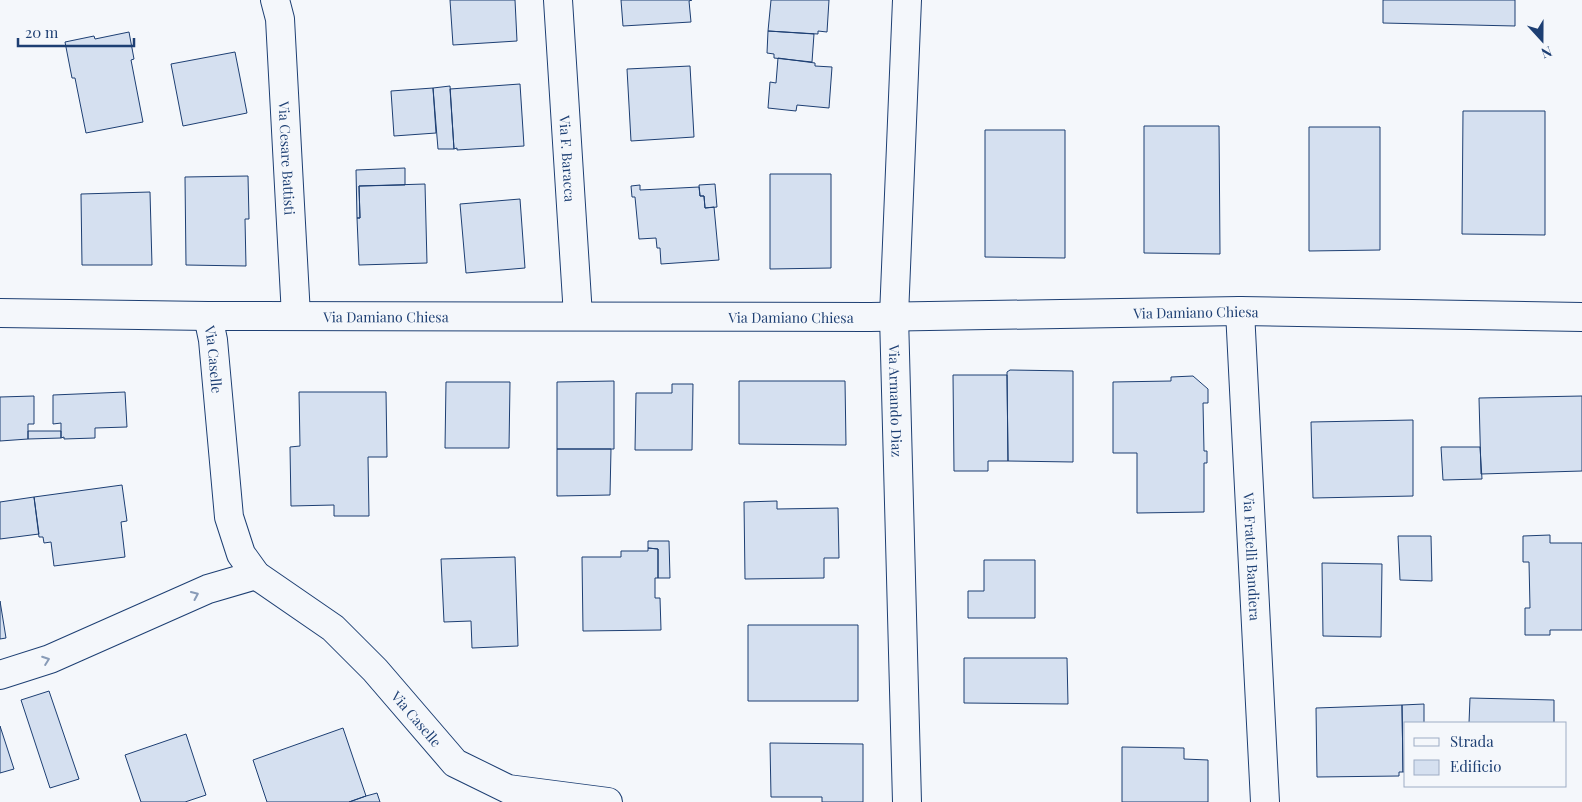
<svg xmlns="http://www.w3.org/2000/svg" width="1582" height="802" viewBox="0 0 1582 802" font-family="'Playfair Display',serif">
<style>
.building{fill:#d5e0f0;stroke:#1d3f73}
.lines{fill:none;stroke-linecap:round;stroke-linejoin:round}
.street-casing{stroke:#1d3f73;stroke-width:30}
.street{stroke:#f4f7fb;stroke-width:28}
.oneway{stroke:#889bb7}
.labels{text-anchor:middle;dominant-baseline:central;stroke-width:4;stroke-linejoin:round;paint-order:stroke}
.street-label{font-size:14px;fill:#1d3f73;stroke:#f4f7fb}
</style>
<rect width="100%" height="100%" fill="#f4f7fb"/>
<path class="building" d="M 450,0 L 515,0 L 517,41 L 453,45 Z
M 621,0 L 692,0 L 689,1 L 691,22 L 623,26 Z
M 771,0 L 829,0 L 827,32 L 818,31 L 818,34 L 768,31 Z
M 1383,0 L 1515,0 L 1515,26 L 1383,23 Z
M 768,31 L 814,34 L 812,62 L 774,58 L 774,54 L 767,53 Z
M 129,32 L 134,59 L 131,60 L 143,122 L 86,133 L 75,78 L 72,78 L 65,42 L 94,36 L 95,39 Z
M 235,52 L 247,113 L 183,126 L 171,64 Z
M 778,58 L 815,63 L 815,66 L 832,67 L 829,108 L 797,105 L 796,111 L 768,108 L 770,82 L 776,83 Z
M 690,66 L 694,137 L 631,141 L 627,69 Z
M 520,84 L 524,146 L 457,150 L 457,148 L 454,149 L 450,89 Z
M 450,86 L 454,149 L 438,149 L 433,88 Z
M 433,88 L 436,133 L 394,136 L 391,91 Z
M 1463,111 L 1545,111 L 1545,235 L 1462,234 Z
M 1144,126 L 1219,126 L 1220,254 L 1144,253 Z
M 1309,127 L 1380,127 L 1380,250 L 1309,251 Z
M 985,130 L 1065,130 L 1065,258 L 985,257 Z
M 405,168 L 405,185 L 359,186 L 360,218 L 357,218 L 356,170 Z
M 770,174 L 831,174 L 831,268 L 770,269 Z
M 248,176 L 249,219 L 245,219 L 246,266 L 186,265 L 185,177 Z
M 425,184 L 427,263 L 359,265 L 357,218 L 360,218 L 359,186 Z
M 715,184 L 717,207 L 705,208 L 704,196 L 700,196 L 699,185 Z
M 640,185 L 640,190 L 699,187 L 700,196 L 704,196 L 705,208 L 714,207 L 719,260 L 661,264 L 660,248 L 657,248 L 656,238 L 639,239 L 635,197 L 632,197 L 631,186 Z
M 150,192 L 152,265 L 82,265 L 81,194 Z
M 520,199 L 525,268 L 466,273 L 460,204 Z
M 1010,370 L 1073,371 L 1073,462 L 1008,461 L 1007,372 Z
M 953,375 L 1007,375 L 1008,461 L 988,461 L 988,471 L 954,471 Z
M 1193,376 L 1208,389 L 1208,403 L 1203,403 L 1204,451 L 1207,451 L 1207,463 L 1204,463 L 1204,512 L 1137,513 L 1137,453 L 1113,453 L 1113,382 L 1171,381 L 1171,377 Z
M 614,381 L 614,449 L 557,449 L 557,382 Z
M 739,381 L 845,381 L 846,445 L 739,444 Z
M 446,382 L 510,382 L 509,448 L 445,448 Z
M 672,384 L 693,384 L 692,450 L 635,450 L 636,393 L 672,393 Z
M 125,392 L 127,427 L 95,428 L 95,438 L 64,439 L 64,437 L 61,438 L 61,423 L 53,424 L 53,395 Z
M 299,392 L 386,392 L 387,457 L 368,457 L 369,516 L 334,516 L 334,505 L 291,506 L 290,447 L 300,446 Z
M 34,396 L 34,424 L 28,424 L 28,439 L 0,441 L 0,397 Z
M 1582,396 L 1582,471 L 1481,474 L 1479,398 Z
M 1413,420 L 1413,496 L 1313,498 L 1311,422 Z
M 28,431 L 61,431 L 61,438 L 28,439 Z
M 1441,447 L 1480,447 L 1482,479 L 1443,480 Z
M 557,449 L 611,449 L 610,495 L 557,496 Z
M 122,485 L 127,521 L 121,522 L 125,557 L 54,566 L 51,542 L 44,543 L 43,537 L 39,537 L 34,497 Z
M 34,497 L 39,534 L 0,539 L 0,502 Z
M 777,501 L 777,509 L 838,508 L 839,558 L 824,558 L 824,578 L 745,579 L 744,502 Z
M 1550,535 L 1550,543 L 1582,543 L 1582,630 L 1550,630 L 1550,635 L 1525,635 L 1525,608 L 1530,608 L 1529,562 L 1523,562 L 1523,536 Z
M 1398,536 L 1431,536 L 1432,581 L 1400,580 Z
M 648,541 L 669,541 L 670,578 L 658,578 L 658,549 L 648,548 Z
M 648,548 L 658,549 L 658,578 L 655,578 L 655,598 L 660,598 L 661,630 L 583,631 L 582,557 L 621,557 L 621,551 L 648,551 Z
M 515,557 L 518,646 L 472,648 L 471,621 L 444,622 L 441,559 Z
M 984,560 L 1035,560 L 1035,618 L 968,618 L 968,591 L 984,591 Z
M 1322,563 L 1382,564 L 1381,637 L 1323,636 Z
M 0,601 L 6,638 L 0,639 Z
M 748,625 L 858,625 L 858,701 L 748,701 Z
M 964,658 L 1067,658 L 1068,704 L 964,703 Z
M 49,691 L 79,779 L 50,788 L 21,700 Z
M 1470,698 L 1554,700 L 1554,723 L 1469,723 Z
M 1424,704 L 1424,723 L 1406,723 L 1406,772 L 1403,772 L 1402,705 Z
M 1402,705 L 1403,772 L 1399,772 L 1399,776 L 1317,777 L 1316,708 Z
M 0,726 L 14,769 L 0,773 Z
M 343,728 L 366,796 L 349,802 L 267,802 L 253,760 Z
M 186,734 L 206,795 L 185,802 L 141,802 L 125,755 Z
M 770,743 L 863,744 L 863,802 L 822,802 L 822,797 L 771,797 Z
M 1122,747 L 1184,748 L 1184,759 L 1208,760 L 1208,802 L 1122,802 Z
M 377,793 L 380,802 L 349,802 L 366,796 Z"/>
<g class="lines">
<defs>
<g id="street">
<path id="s1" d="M 275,0 L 280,19 L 296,316"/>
<path id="s2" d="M 558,0 L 578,316"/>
<path id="s3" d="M 907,0 L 894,316 L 907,802"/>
<path id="s4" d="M 1240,311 L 1265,802"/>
<path id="s5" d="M 0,313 L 208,316 L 870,317 L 1240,311 L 1582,317"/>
<path id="s6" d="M 208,316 L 213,340 L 229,517 L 241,554 L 256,575 L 333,628 L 375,670 L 455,763 L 508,789 L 608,802"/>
<path d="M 0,675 L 50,659 L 208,589 L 256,575"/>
</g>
</defs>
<use href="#street" class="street-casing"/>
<use href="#street" class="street"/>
</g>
<defs><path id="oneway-chevron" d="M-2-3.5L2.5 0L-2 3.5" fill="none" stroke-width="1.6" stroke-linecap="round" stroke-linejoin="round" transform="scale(1.25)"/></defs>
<g class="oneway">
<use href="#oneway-chevron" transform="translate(195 595) rotate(-24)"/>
<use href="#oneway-chevron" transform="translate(46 660) rotate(-20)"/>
</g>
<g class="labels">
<g class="street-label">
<text stroke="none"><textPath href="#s1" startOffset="159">Via Cesare Battisti</textPath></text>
<text stroke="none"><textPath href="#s2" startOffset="159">Via F. Baracca</textPath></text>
<text stroke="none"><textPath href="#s5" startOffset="1196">Via Damiano Chiesa</textPath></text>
<text stroke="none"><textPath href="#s5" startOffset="386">Via Damiano Chiesa</textPath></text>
<text stroke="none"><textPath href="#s5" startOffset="791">Via Damiano Chiesa</textPath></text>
<text stroke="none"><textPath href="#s6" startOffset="44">Via Caselle</textPath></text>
<text stroke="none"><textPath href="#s3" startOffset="401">Via Armando Diaz</textPath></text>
<text stroke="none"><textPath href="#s4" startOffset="246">Via Fratelli Bandiera</textPath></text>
<text stroke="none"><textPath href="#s6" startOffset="484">Via Caselle</textPath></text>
</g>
</g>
<rect x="1404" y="722" width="162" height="65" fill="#f4f7fb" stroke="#9eadc5"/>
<rect x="1414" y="738" width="25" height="8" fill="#f4f7fb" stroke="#9eadc5"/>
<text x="1450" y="747" font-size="15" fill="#1d3f73">Strada</text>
<rect x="1414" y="760" width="25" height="15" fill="#d5e0f0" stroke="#9eadc5"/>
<text x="1450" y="772" font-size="15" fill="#1d3f73">Edificio</text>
<g transform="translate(1542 40) rotate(159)" stroke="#f4f7fb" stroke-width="4" paint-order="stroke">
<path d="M0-4L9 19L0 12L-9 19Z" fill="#1d3f73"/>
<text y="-8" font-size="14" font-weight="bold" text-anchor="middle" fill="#1d3f73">N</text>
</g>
<path d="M18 38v8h116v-8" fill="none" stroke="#1d3f73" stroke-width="2.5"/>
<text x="25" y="38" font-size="15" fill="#1d3f73" stroke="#f4f7fb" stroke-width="4" paint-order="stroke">20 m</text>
</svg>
